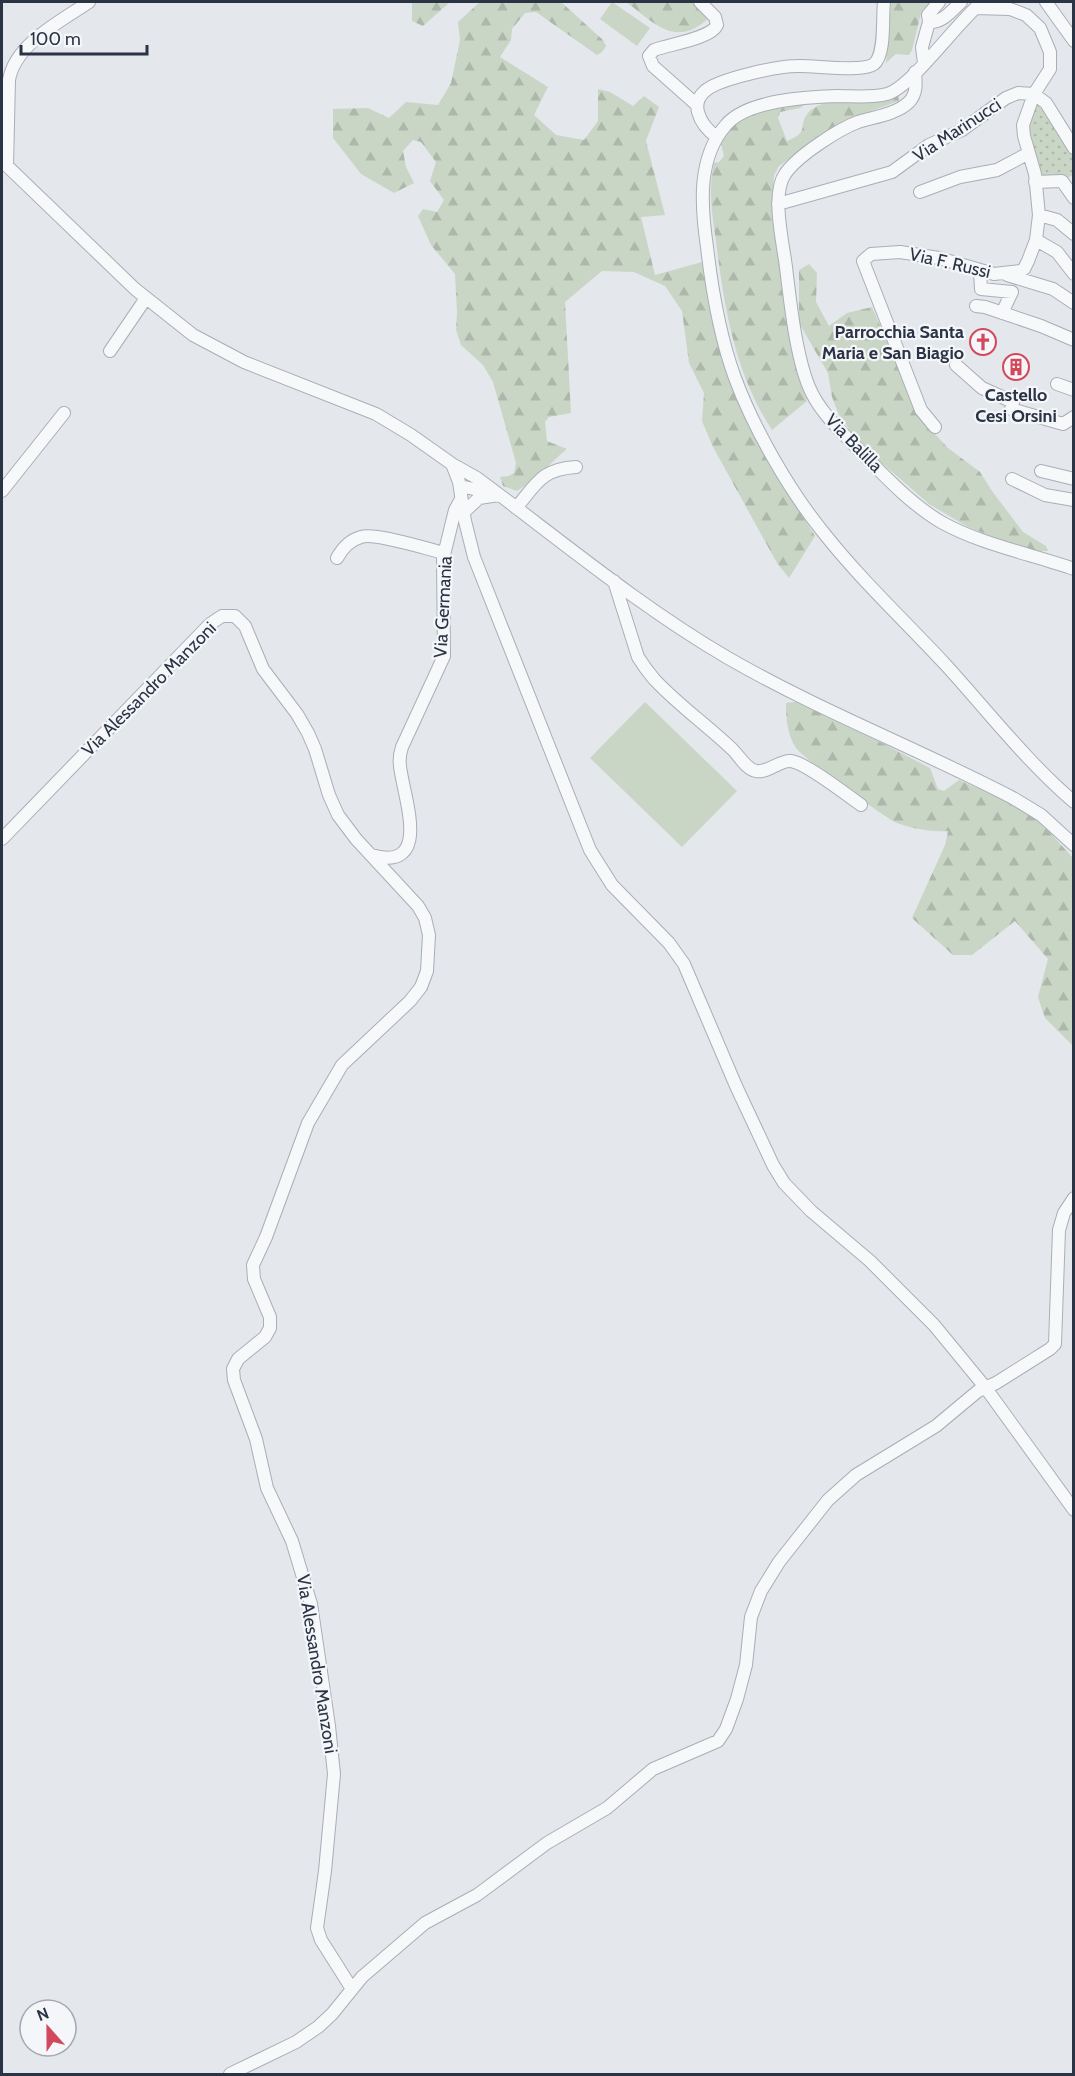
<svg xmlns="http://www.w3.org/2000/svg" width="1075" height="2076" viewBox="0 0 1075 2076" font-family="Cabin,sans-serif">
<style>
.forest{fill:url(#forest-firs)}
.park{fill:url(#park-dots)}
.garden{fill:#c9d6c5}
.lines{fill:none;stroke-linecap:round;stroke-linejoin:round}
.minor-casing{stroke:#a9aeb7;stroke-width:14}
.minor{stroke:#f7f8fa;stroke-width:12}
.labels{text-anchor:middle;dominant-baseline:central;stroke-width:4.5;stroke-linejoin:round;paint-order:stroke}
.street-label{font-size:18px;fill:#2b3445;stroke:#f4f6f9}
.poi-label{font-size:18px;font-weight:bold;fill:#2b3445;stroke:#f4f6f9;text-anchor:end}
</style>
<defs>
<pattern id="forest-firs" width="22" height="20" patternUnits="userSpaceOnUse" patternTransform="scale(1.5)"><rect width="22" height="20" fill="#c9d6c5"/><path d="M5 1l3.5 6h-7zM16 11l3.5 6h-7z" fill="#adb8ab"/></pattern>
<pattern id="park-dots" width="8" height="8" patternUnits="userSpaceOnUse" patternTransform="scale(1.5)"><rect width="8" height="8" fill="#c9d6c5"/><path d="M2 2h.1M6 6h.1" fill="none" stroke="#adb8ab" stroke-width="1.8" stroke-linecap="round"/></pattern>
</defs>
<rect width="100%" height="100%" fill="#e4e7ec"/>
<path class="forest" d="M 412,2 L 450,2 L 423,26 L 412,21 Z
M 480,2 L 561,2 L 603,40 L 606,46 L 602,52 L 597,55 L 536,12 L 525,13 L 512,29 L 511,40 L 500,57 L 548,87 L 534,115 L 556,135 L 584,140 L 598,121 L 598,89 L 610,92 L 633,106 L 644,96 L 659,107 L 646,141 L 665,215 L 641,217 L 655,275 L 702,262 L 723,354 L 792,499 L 815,536 L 789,578 L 777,563 L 713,447 L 702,421 L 704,393 L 689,363 L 682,311 L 665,286 L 634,272 L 602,271 L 565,302 L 571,413 L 549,417 L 545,422 L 547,441 L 567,449 C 550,463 536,480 517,491 L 503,486 L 500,477 L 509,476 L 514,473 L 516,463 L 493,382 L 483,365 L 461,345 L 456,330 L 457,313 L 455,274 L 431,245 L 418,216 L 423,209 L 437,212 L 444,200 L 430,181 L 436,162 L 421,142 L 413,140 L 403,151 L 406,167 L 414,183 L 394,193 L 361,174 L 333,138 L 333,109 L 368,108 L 389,118 L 406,102 L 438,105 L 451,83 L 460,40 L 458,22 Z
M 626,2 L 694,2 L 709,18 C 675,49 655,23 626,2 Z
M 891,2 L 931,2 L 921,13 L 912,50 L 909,55 L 896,54 L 886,63 Z
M 898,94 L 899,101 L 851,118 L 835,126 L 779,166 L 774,175 L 773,192 L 792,352 L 807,401 L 772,430 C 735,374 724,307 716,241 C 712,215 708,190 714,163 L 719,162 L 724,156 L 720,140 C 737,106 779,106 812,100 L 800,108 L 780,112 L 778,118 L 787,141 C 811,131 797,127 808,113 C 821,96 877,96 898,94 Z
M 809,264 L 817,273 L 816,302 L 829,326 L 847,313 L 872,307 L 906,386 L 918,410 L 935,434 L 948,448 L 980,472 L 992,491 L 1023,532 L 1046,546 L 1048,551 L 1030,551 L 968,527 L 929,504 L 859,443 L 839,415 L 832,397 L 828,373 L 799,323 L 799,270 Z
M 801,701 L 930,768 L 938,789 L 944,791 L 959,780 L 1031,812 L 1073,858 L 1073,1046 L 1045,1018 L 1038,997 L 1048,959 L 1015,921 L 972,955 L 953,955 L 912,918 L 945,845 L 948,831 C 932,832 913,829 897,823 C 885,818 803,758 796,748 C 787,734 786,718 786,703 Z"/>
<path class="park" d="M 1034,101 L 1045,112 L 1050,114 L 1073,154 L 1073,175 L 1064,180 L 1037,180 L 1025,133 Z"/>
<path class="garden" d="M 612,2 L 650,28 L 637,46 L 600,19 Z
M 645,702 L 737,791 L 682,847 L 590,758 Z"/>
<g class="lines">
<defs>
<path id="minor" d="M 939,2 L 928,15 L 929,22 C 943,23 952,10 961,2
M 982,2 C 958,21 911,88 887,94 C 871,98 853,96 837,96 C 806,97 747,100 726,125 C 697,158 701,206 707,247 C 712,291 720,337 735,378 C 754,429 789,490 823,532 C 860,579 904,620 944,663 C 987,710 1026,761 1074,802
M 1046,2 L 1074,41
M 924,63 L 922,47 L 929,22
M 915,72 C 916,83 917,94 909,102 C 897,114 874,117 858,122 C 839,129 797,156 785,174 C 771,194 783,243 786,267 C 790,301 796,356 809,387 C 819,411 838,428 856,447 C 882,473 909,503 941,522 C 980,544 1031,554 1074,569
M 1034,94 L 1046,103 L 1074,148
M 697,105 L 653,66 L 649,56 L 654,50 C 670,44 710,39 717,25 L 715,17 L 700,2
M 717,137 C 708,131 701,123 698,112 C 696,104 698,97 705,91 C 718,79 778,66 797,66 C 813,65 862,73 874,64 C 886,54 882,16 884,2
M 2,161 L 135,289 L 193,335 L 244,362 L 376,414 L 411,435 L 452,464 L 477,478 C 559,539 639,606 728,658 C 820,711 919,749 1013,798 L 1041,815 L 1074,845
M 7,166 L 9,80 C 15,44 61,21 89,2
M 1035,182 L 1062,181 L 1074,198
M 920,192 L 960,177 L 997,170 L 1029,153
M 778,204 L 892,172 L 929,145 L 962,130 L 1006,98 L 1018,93 L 1034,94
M 1039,215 L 1057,220 L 1074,234
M 1036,240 L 1057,252 L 1074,274
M 980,271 L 981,289 L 1012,292 L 1002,313
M 1007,275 L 1053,289 L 1074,303
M 976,306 L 985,307 L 1041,326 L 1074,340
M 110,351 L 146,298
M 956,365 L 982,388 L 1013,402 L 1011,409 L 1063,424 L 1074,417
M 1057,384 L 1074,390
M 935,427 L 921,410 L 863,261 L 871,254 L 900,252 L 939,258 L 994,274 L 1020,271 L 1024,269 L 1028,261 L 1036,240 L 1039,215 L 1035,174 L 1024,136 L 1023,125 L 1034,94 L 1050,69 L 1050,52 L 1040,28 L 1026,15 L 1010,9 L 975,8
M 452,464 L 459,482 L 465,521 L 474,557 L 590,850 L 612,885 L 669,943 L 684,964 L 736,1086 L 773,1165 L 784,1183 L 811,1211 L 870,1261 L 934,1325 L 985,1387 L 1074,1510
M 1041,471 L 1074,479
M 1012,479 L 1045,495 L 1074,500
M 460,486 L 492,493
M 2,491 L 64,413
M 516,508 C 537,483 542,469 576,467
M 463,513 L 479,498 L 499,495
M 337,558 C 342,549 350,540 361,537 C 374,532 427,549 444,553
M 614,581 L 638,657 C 643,665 648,672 654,679 C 677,704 708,726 733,750 C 740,757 746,769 756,771 C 769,773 779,760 791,761 C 806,763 847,795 861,805
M 2,839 L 210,624 L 222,616 L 235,616 L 245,626 L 263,669 L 297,714 L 308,733 L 315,749 L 329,795 L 338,815 L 356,839 L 418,906 L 425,918 L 429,935 L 427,971 L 421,987 L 410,1001 L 342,1065 L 308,1123 L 266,1237 L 253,1265 L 254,1279 L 270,1317 L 270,1328 L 265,1337 L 238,1359 L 233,1369 L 234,1380 L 256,1439 L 267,1488 L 292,1541 L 311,1604 L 329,1726 L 334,1774 L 325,1871 L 317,1928 L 321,1940 L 352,1989
M 371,855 C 434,873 403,796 400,766 C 399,759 400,753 402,747 L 444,656 L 443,559 L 455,510 L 461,499
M 230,2074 L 296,2042 L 318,2027 L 332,2014 L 362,1977 L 425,1923 L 477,1895 L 547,1843 L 607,1808 L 653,1769 L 718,1741 L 726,1729 L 737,1699 L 746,1665 L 751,1617 L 761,1591 L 779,1562 L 828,1500 L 856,1475 L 936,1426 L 978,1391 L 996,1383 L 1050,1349 L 1055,1344 L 1059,1230 L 1064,1213 L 1074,1198"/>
</defs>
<use href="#minor" class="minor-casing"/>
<use href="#minor" class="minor"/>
</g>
<defs>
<symbol id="church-ring" viewBox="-11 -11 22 22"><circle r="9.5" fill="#f4f6f9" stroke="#d1495b" stroke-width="1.5"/><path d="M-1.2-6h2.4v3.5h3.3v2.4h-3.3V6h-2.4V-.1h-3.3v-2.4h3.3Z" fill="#d1495b"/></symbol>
<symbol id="building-ring" viewBox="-11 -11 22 22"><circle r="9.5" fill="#f4f6f9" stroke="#d1495b" stroke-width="1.5"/><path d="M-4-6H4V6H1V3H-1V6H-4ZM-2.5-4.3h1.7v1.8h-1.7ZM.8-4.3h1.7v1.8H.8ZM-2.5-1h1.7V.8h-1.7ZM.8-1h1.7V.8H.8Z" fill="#d1495b"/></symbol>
</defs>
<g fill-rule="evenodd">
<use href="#church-ring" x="968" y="327" width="30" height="30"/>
<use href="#building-ring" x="1001" y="352" width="30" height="30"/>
</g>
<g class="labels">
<g class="street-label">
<text transform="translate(957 130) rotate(-33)">Via Marinucci</text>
<text transform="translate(950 263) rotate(13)">Via F. Russi</text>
<text transform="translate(854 443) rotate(46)">Via Balilla</text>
<text transform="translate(443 607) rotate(-87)">Via Germania</text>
<text transform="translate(149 689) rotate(-45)">Via Alessandro Manzoni</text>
<text transform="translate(317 1664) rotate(81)">Via Alessandro Manzoni</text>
</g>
<g class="poi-label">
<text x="964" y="332">Parrocchia Santa<tspan x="964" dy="21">Maria e San Biagio</tspan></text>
<text x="1016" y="395" text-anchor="middle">Castello<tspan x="1016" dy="21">Cesi Orsini</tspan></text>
</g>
</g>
<rect width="1075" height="2076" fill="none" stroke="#2b3445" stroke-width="6"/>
<g transform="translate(48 2028) rotate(339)"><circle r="28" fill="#f4f6f9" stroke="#a4a8b1" stroke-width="1.5"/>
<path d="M0-4.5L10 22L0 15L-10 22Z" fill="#d1495b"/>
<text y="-9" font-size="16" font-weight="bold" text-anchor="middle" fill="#2b3445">N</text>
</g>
<path d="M21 45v9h126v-9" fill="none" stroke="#2b3445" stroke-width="3"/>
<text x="30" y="45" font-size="18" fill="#2b3445" stroke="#f4f6f9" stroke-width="4.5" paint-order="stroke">100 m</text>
</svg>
